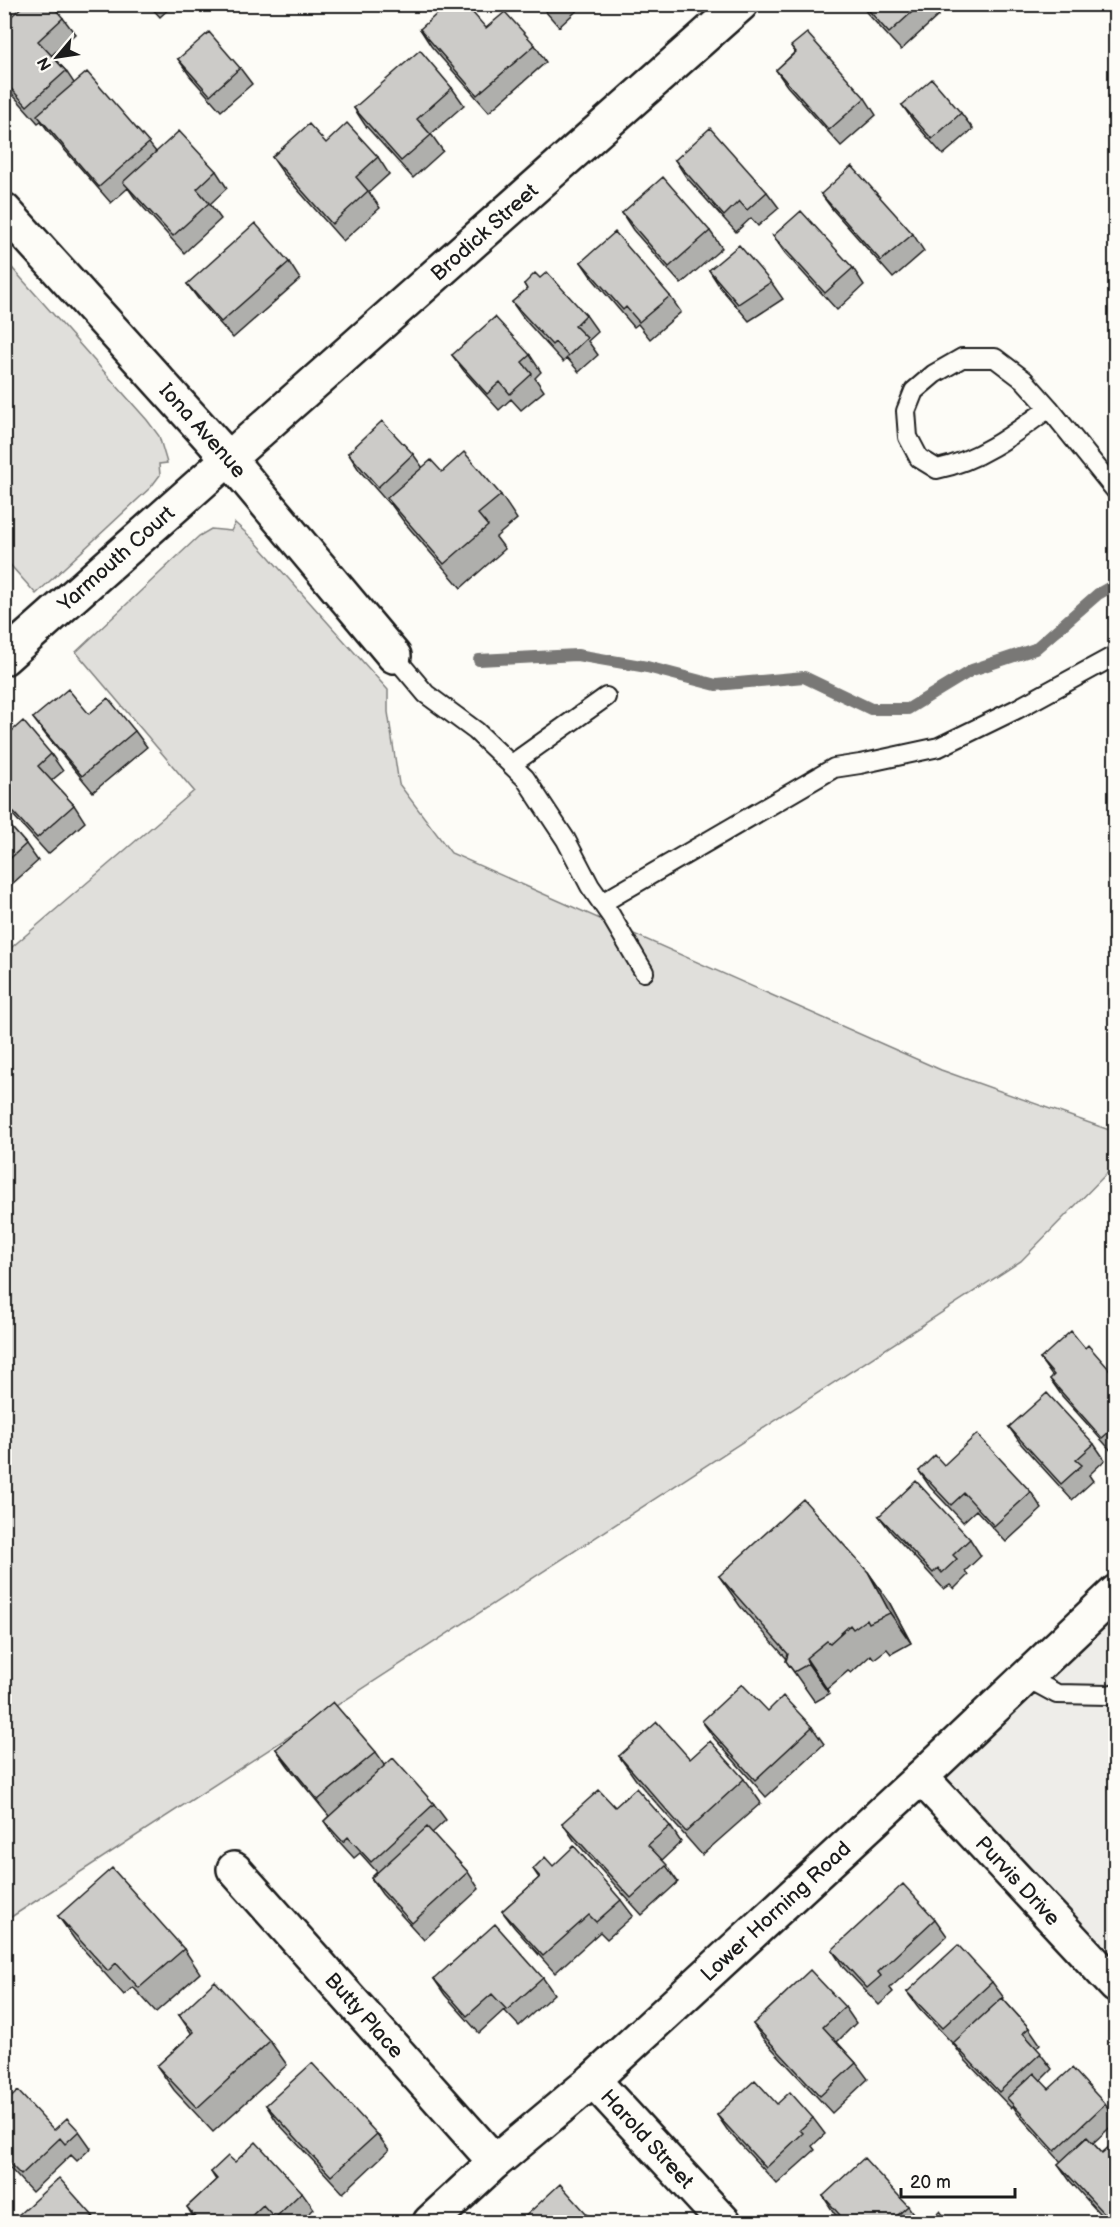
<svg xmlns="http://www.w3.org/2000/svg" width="1120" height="2227" viewBox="0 0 1120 2227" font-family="'Balsamiq Sans',sans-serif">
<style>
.built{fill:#eeede9}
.green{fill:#e0dfdb;stroke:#7e7e7c;stroke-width:1.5}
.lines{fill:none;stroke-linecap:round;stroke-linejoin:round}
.stream{stroke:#797876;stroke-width:12}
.lane-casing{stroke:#1c1c1c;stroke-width:22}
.street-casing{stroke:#1c1c1c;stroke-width:38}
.lane{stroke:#fdfcf7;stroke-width:18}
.street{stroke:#fdfcf7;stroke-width:33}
.wall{fill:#afafac;stroke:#1c1c1c;stroke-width:1.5}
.shaded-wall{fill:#8f8e8c;stroke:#1c1c1c;stroke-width:1.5}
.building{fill:#cccbc8;stroke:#1c1c1c;stroke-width:1.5}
.labels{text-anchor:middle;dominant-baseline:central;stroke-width:5;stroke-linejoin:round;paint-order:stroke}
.street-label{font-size:21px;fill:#1c1c1c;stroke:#fdfcf7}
</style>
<rect width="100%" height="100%" fill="#fdfcf7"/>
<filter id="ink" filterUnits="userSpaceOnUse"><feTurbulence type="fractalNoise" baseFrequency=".0167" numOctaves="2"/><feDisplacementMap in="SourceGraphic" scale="12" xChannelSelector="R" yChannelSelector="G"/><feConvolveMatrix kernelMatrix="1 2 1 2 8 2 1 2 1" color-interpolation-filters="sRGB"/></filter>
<g filter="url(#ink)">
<path class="built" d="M 1115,1597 L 1115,1980 L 926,1776 Z"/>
<path class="green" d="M 5,260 L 147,420 L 159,436 L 167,463 L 159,464 L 160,475 L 151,487 L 36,594 L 5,559 Z
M 235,523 L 254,540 L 388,690 L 388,712 L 399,784 L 451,853 L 941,1070 L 1115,1132 L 1115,1165 L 1021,1261 L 5,1921 L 5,953 L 194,791 L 76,652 L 199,536 L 211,529 L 231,531 Z"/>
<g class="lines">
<path class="stream" d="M 479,660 L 577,655 L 647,667 L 716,685 L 804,677 L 871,709 L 908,709 L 972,670 L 1035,649 L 1098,594 L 1116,584"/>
<defs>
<path id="lane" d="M 1049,408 C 1015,433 979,461 937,469 L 919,458 L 908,437 L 906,411 L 914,391 L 934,374 L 962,358 L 995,358 L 1024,380 L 1049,408 L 1116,491
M 394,656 L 426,694 L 476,731 L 525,778 L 566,840 L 590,886 L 611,916 L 644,972
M 512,764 L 606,697
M 602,903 L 834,768 L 860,764 L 939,747 L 1017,709 L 1116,655
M 1024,1676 L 1057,1694 L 1108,1695 L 1116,1693"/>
<g id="street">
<path id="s1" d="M 4,210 L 229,459 L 394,656"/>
<path id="s2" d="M 4,658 L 741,4"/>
<path id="s3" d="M 921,1777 L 1116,1986"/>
<path id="s4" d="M 234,1869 L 495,2162"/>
<path id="s5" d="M 593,2080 L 724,2222"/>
<path id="s6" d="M 430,2222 L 495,2162 L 593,2080 L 921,1777 L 1116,1592"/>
</g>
</defs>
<use href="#lane" class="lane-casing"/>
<use href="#street" class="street-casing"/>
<use href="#lane" class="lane"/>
<use href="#street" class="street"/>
</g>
<path class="wall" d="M 148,4 L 174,4 L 160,17 Z
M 539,4 L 584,4 L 559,27 Z
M 861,4 L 932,4 L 939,15 L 901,50 L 867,13 Z
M 63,18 L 75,34 L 51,56 L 66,71 L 74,83 L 149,143 L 156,152 L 216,171 L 227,188 L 210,204 L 221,219 L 184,253 L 135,198 L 128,188 L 111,203 L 49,132 L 41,121 L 38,123 L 4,85 L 4,23 Z
M 486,28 L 535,45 L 546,62 L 489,112 L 431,46 L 420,29 Z
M 791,46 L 865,98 L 876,115 L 841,146 L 787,86 L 776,70 L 795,52 Z
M 178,59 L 240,68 L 252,84 L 221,111 L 190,76 Z
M 452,88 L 464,105 L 431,134 L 443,151 L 413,178 L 365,125 L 354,108 Z
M 902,105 L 961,113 L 973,129 L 943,155 L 914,122 Z
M 326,143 L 378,157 L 389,174 L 369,192 L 380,208 L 343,241 L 283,173 L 272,157 Z
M 675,160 L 767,192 L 779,208 L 758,226 L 751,218 L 736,232 L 686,177 Z
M 821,194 L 913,234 L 924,251 L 893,278 L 833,210 Z
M 622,213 L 710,231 L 722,248 L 681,284 L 633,230 Z
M 773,236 L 853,268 L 864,285 L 837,310 L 785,253 Z
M 289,262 L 300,279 L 233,338 L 199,300 L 187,284 Z
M 581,262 L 670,296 L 681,312 L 650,339 L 638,324 L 634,327 L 592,278 Z
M 709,270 L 771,282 L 783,299 L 749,321 L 720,287 Z
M 540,278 L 586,315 L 598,332 L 588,341 L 598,355 L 579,372 L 567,358 L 563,362 L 524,319 L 512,302 L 527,289 L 524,284 Z
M 452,355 L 530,355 L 541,372 L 535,378 L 544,391 L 521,410 L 511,399 L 499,410 L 464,371 Z
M 348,453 L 413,454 L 423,468 L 442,472 L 501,495 L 517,519 L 496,537 L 505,549 L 461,588 L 404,522 L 390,503 L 389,504 L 359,470 Z
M 89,714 L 135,731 L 147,747 L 93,792 L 45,734 L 33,718 Z
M 4,738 L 51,754 L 63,771 L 51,781 L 74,805 L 85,822 L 48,854 L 4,805 Z
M 4,819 L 26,844 L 38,861 L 4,891 Z
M 1085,1348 L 1116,1377 L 1116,1452 L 1114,1454 L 1062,1396 L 1050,1379 L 1053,1377 L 1040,1359 Z
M 1009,1427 L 1094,1444 L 1105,1460 L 1089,1475 L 1093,1481 L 1072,1500 L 1021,1444 Z
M 944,1465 L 1031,1492 L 1042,1509 L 1006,1542 L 976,1510 L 963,1522 L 930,1487 L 919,1471 Z
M 879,1516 L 970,1539 L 981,1556 L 965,1571 L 968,1575 L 954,1589 L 950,1585 L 944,1589 L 891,1532 Z
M 868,1572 L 889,1602 L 911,1643 L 891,1654 L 887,1649 L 874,1659 L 871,1655 L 851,1673 L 848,1671 L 827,1689 L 829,1694 L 815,1702 L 786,1661 L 787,1659 L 740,1606 L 719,1576 Z
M 768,1711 L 812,1727 L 824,1744 L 766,1797 L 714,1738 L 702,1721 Z
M 276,1749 L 376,1752 L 385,1765 L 434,1804 L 446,1820 L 432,1833 L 468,1872 L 479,1889 L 424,1940 L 382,1894 L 371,1878 L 377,1872 L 360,1853 L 354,1858 L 335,1837 L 324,1821 L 329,1816 L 288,1766 Z
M 619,1756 L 690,1759 L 744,1779 L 761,1803 L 702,1855 L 636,1780 Z
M 615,1807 L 670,1826 L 681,1842 L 662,1860 L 678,1882 L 642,1915 L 574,1840 L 562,1823 Z
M 553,1866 L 621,1900 L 633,1916 L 607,1939 L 600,1932 L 555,1973 L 514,1927 L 502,1911 L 539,1878 L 533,1869 Z
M 58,1916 L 184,1949 L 200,1973 L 156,2012 L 133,1987 L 124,1995 L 75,1940 Z
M 935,1919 L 947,1936 L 890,1988 L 893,1992 L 879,2005 L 843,1967 L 832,1950 Z
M 543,1978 L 554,1994 L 519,2026 L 504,2010 L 479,2033 L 445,1995 L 434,1979 Z
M 992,1982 L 1004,1998 L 1003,1999 L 1029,2028 L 1040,2044 L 1036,2048 L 1052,2069 L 1040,2081 L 1049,2089 L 1105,2104 L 1116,2119 L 1116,2122 L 1093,2143 L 1102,2153 L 1116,2141 L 1116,2223 L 1108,2223 L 1070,2181 L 1058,2164 L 1061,2162 L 1018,2114 L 1013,2106 L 1011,2108 L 965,2060 L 954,2045 L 919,2008 L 907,1992 Z
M 845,2007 L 856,2023 L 837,2042 L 856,2063 L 868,2079 L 832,2113 L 764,2040 L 753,2024 Z
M 179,2015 L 270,2041 L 287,2065 L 213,2132 L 174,2090 L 157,2066 L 192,2034 Z
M 4,2104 L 54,2130 L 79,2131 L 91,2148 L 77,2161 L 71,2155 L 32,2192 L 4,2162 Z
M 777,2104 L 813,2118 L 825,2134 L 812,2146 L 815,2150 L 777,2184 L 728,2131 L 717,2115 Z
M 266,2105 L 377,2134 L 389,2150 L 343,2193 L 277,2122 Z
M 235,2162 L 302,2192 L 314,2209 L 299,2223 L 275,2222 L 274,2223 L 197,2223 L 187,2207 L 216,2180 L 211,2172 Z
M 823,2196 L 908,2206 L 919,2222 L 843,2223 L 834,2213 Z
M 93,2216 L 98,2223 L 20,2223 L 16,2217 Z"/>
<path class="shaded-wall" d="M 868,1572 L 889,1602 L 911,1643 L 890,1613 Z
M 806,1658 L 827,1689 L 829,1694 L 808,1664 Z"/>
<path class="building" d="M 25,4 L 51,4 L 63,18 L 38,41 L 66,71 L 27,106 L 4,81 L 4,23 Z
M 448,4 L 465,4 L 486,28 L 505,12 L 535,45 L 477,95 L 420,29 Z
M 542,4 L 554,4 L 547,10 Z
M 863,4 L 921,4 L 889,33 Z
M 209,32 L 240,68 L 210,95 L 178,59 Z
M 807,33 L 865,98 L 829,130 L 776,70 L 796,52 L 791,46 Z
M 420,50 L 452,88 L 417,119 L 431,135 L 401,161 L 354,108 Z
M 87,72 L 149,143 L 99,187 L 37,115 Z
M 932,79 L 961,113 L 932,139 L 902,105 Z
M 347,123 L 378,157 L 356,177 L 368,191 L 332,224 L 272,157 L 309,124 L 326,143 Z
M 710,128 L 767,192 L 747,210 L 739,201 L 724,216 L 675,160 Z
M 179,131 L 216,171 L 197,189 L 209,203 L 173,236 L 123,182 Z
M 852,166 L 913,234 L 881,261 L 821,194 Z
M 663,177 L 710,231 L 669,267 L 622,213 Z
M 801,211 L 853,268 L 825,293 L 773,236 Z
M 255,223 L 289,262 L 221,322 L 187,284 Z
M 615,232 L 670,296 L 639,322 L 626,307 L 623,310 L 581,262 Z
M 739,245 L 771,282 L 738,304 L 709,270 Z
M 547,272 L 586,315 L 575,326 L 587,338 L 568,356 L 555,342 L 552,345 L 512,302 L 527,289 L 524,284 L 535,273 L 540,278 Z
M 495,317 L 530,355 L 522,362 L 532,374 L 510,394 L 500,382 L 487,394 L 452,355 Z
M 382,421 L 413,454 L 378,487 L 348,453 Z
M 464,452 L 501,495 L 478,514 L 488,526 L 444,564 L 387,498 L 431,460 L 442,472 Z
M 68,689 L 89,714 L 108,698 L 135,731 L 82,776 L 33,718 Z
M 23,721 L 51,754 L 38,766 L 74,805 L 37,838 L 4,802 L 4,738 Z
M 4,819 L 26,844 L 4,864 Z
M 1071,1331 L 1085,1348 L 1088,1345 L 1116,1377 L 1116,1426 L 1102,1438 L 1050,1379 L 1054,1375 L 1040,1359 Z
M 1047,1393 L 1094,1444 L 1076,1460 L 1082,1465 L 1061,1484 L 1009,1427 Z
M 977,1434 L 1031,1492 L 994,1526 L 964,1493 L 951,1505 L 919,1471 L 935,1455 L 944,1465 Z
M 916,1481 L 970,1539 L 953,1555 L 957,1559 L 942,1573 L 938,1568 L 933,1573 L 879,1516 Z
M 803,1499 L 868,1572 L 890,1613 L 869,1623 L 867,1619 L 853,1629 L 850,1625 L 830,1643 L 827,1641 L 806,1658 L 808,1664 L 794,1672 L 786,1661 L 788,1654 L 719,1576 Z
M 742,1684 L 768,1711 L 783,1696 L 812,1727 L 755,1780 L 702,1721 Z
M 333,1702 L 376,1752 L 318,1800 L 276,1749 Z
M 657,1722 L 690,1759 L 710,1741 L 744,1779 L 686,1832 L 619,1756 Z
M 393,1758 L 434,1804 L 371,1862 L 348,1837 L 343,1842 L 324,1821 Z
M 636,1788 L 670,1826 L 648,1845 L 667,1865 L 631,1898 L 562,1823 L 599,1790 L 615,1807 Z
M 427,1827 L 468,1872 L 412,1923 L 371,1878 Z
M 574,1846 L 621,1900 L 596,1922 L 589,1915 L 543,1956 L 502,1911 L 540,1877 L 533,1869 L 545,1857 L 553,1866 Z
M 112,1868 L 184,1949 L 139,1988 L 116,1963 L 108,1971 L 58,1916 Z
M 903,1884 L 935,1919 L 878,1972 L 881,1976 L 867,1988 L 832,1950 Z
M 495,1924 L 543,1978 L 507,2010 L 492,1994 L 467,2016 L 434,1979 Z
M 958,1945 L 992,1982 L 942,2028 L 907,1992 Z
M 810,1970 L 845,2007 L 823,2027 L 856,2063 L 820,2096 L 753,2024 Z
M 215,1981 L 270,2041 L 197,2108 L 157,2066 L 194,2032 L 179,2015 Z
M 1002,1998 L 1029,2028 L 1023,2033 L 1041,2053 L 999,2092 L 953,2043 Z
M 312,2063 L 377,2134 L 331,2176 L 266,2105 Z
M 1072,2068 L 1105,2104 L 1055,2151 L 1007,2098 L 1034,2073 L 1049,2089 Z
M 755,2080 L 777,2104 L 790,2092 L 813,2118 L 800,2130 L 803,2133 L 766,2168 L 717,2115 Z
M 18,2091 L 54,2130 L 67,2118 L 79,2131 L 65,2144 L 60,2138 L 21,2175 L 4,2158 L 4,2104 Z
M 1087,2137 L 1102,2153 L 1116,2141 L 1116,2210 L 1107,2217 L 1058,2164 Z
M 256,2142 L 302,2192 L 275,2218 L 263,2205 L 244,2223 L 201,2223 L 187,2207 L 217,2179 L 211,2172 L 228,2156 L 235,2162 Z
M 864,2158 L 908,2206 L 889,2223 L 847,2223 L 823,2196 Z
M 59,2178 L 93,2216 L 86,2223 L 21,2223 L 16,2217 Z
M 560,2184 L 595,2223 L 518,2223 Z
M 940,2211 L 950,2223 L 927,2223 Z"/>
</g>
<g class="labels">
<g class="street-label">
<text stroke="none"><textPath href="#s2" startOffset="642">Brodick Street</textPath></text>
<text stroke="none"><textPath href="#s1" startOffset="297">Iona Avenue</textPath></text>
<text stroke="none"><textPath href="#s2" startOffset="150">Yarmouth Court</textPath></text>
<text stroke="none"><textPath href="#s3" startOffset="142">Purvis Drive</textPath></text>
<text stroke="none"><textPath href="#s6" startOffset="465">Lower Horning Road</textPath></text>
<text stroke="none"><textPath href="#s4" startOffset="196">Butty Place</textPath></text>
<text stroke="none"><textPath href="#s5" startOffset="80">Harold Street</textPath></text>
</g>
</g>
<rect width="1120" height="2227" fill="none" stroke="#fdfcf7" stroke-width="24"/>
<rect x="12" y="12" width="1096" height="2203" fill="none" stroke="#1c1c1c" stroke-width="2" filter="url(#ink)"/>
<g transform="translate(57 57) rotate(241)" stroke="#fdfcf7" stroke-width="4.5" paint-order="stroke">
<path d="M0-4.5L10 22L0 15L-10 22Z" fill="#1c1c1c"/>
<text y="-9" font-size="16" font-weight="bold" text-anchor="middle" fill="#1c1c1c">N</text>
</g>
<path d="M901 2188v9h114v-9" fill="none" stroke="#1c1c1c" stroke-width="3"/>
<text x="910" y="2188" font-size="18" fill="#1c1c1c" stroke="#fdfcf7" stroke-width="4.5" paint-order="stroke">20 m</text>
</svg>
